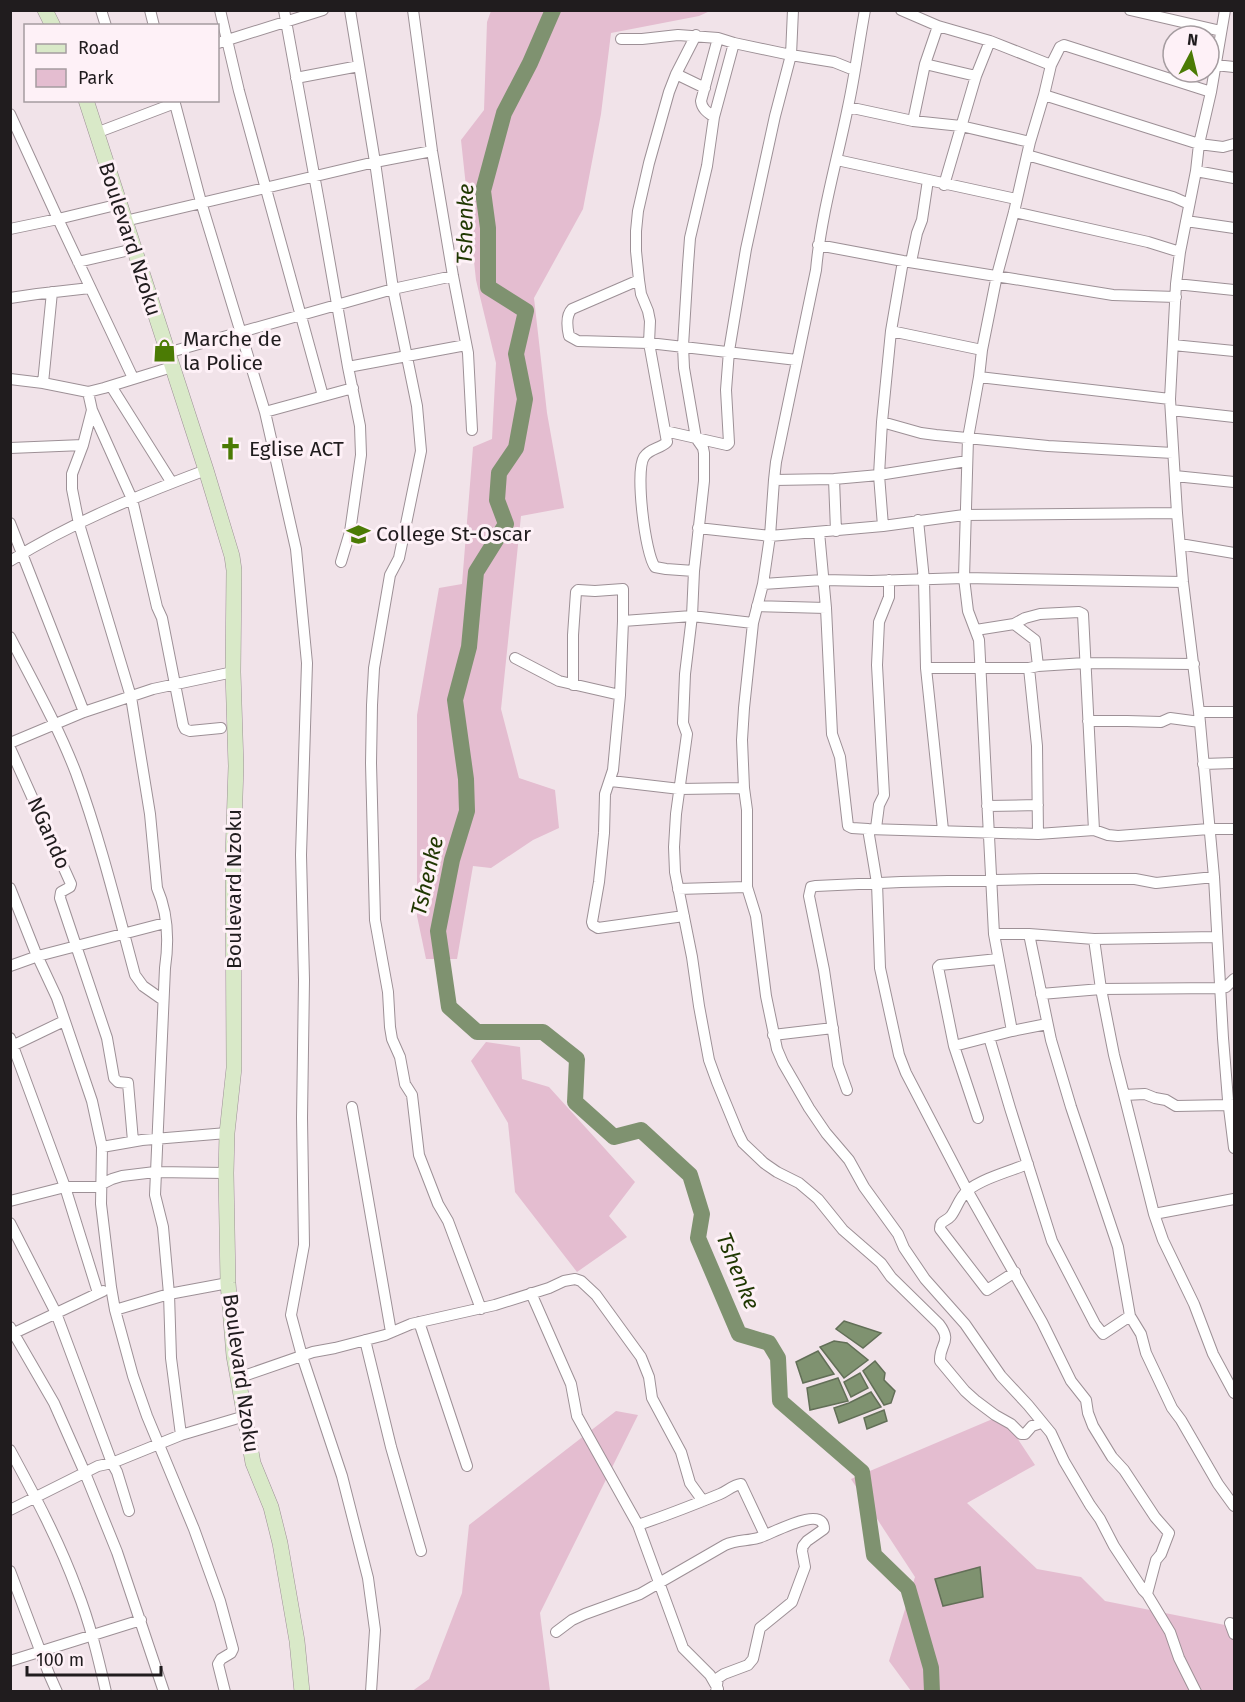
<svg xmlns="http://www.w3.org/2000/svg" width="1245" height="1702" viewBox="0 0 1245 1702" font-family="'Fira Sans',sans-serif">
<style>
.green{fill:#e4bdd0}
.water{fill:#7f9270;stroke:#626f57;stroke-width:1.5}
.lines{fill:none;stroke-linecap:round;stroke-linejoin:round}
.river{stroke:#7f9270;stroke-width:16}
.street-casing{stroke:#9d9096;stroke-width:12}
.secondary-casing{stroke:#9d9096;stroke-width:16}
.street{stroke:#fff;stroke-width:10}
.secondary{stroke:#d9e9c8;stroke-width:15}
.labels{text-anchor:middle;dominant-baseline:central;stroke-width:6;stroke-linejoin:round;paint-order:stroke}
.street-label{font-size:21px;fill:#201c1e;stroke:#fef1f7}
.poi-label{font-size:21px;fill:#201c1e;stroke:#fef1f7;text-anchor:start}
.water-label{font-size:22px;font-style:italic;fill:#1f3701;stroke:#fef1f7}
</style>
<rect width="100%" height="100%" fill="#f1e3e9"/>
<path class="green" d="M 491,11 L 710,11 L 699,16 L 611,33 L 601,114 L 583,209 L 534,298 L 547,413 L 564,508 L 521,516 L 501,709 L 519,778 L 555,790 L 559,828 L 533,840 L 491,868 L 473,866 L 457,959 L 426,959 L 417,916 L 417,715 L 439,588 L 462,584 L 473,447 L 492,439 L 496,363 L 476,280 L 461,140 L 484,110 L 487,22 Z
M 486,1042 L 520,1047 L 522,1079 L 549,1087 L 635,1182 L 609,1216 L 627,1237 L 577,1272 L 515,1192 L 508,1123 L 471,1061 Z
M 616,1411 L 638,1415 L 540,1613 L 550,1691 L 411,1692 L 429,1679 L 462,1593 L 469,1525 Z
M 1002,1415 L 1035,1465 L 967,1503 L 1037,1569 L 1081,1577 L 1105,1601 L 1225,1625 L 1234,1621 L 1234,1691 L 911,1691 L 889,1661 L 915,1577 L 851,1479 Z"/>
<path class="water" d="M 844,1321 L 881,1333 L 863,1348 L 836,1329 Z
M 834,1341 L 847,1343 L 868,1360 L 844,1378 L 820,1347 Z
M 818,1351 L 834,1374 L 803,1383 L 796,1362 Z
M 875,1361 L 885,1373 L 884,1380 L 895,1391 L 891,1403 L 884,1405 L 863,1371 Z
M 860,1373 L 868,1388 L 851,1397 L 844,1382 Z
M 838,1378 L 848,1401 L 810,1410 L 807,1388 Z
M 871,1392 L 881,1407 L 839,1423 L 834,1408 L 849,1403 Z
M 884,1410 L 887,1421 L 867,1429 L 864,1418 Z
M 980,1567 L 983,1597 L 943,1606 L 935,1579 Z"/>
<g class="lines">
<path class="river" d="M 553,10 L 530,63 L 504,113 L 483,191 L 488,228 L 488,287 L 526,311 L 516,354 L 525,399 L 516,448 L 499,473 L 497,500 L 506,524 L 476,572 L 469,647 L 455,700 L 466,779 L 467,811 L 452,860 L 438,931 L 449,1007 L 477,1032 L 543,1032 L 577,1059 L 575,1102 L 614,1137 L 641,1130 L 690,1175 L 702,1214 L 698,1238 L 739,1334 L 769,1343 L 778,1358 L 780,1401 L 862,1472 L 874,1555 L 908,1588 L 931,1668 L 932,1692"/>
<defs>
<path id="street" d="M 101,10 L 106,26
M 150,10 L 154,26
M 220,10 L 239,91 L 323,396
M 284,10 L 321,213 L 348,367 L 360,426 L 361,455 L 350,532 L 341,562
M 350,10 L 375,162 L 393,289 L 417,406 L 421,451 L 399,558 L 390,575 L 374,668 L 372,705 L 371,763 L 375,920 L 388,992 L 390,1027 L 392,1039 L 400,1057 L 405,1084 L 412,1095 L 419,1155 L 438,1204 L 448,1221 L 481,1309
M 413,10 L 432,151 L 453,276 L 468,353 L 472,430
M 865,10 C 859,42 855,75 848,107 C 837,161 821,215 816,270 L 776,462 L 774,480 L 770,536 L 763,584 L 753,623 L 744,708 L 742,740 L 744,788 L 747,810 L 747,887 L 756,916 L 766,996 L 777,1049 L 783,1063 L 809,1108 L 826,1133 L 849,1160 L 864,1187 L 898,1234 L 904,1248 L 925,1279 L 965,1324 L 1001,1376 L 1028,1405 L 1051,1433 L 1064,1461 L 1090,1505 L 1100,1519 L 1114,1546 L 1143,1590 L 1147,1594 L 1170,1632 L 1179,1658 L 1196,1692
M 901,10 L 938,26 L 990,41 L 1051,65
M 1130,10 L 1221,31
M 1225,10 L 1211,92 L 1199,144 L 1196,171 L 1180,252 L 1176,284 L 1170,399 L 1177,513 L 1183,582 L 1199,712 L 1214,877 L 1223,1038 L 1228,1100 L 1234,1148
M 621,39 L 642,39 L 678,35 L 718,38 L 734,43 L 791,55 L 834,62 L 854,70
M 218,43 L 323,10
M 734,43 L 714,117 L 707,166 L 690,238 L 688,265 L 683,346 L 684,368 L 696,438 L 703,448 L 704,453 L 704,481 L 694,571 L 692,616 L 685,674 L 683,723 L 687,734 L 676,814 L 674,847 L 675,872 L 692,957 L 699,1006 L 709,1060 L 717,1082 L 738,1133 L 743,1143 L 764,1163 L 777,1172 L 799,1183 L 818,1199 L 843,1230 L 881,1263 L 891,1277 L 939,1324 C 953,1342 939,1344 940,1361 L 965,1391 L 975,1400 L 995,1415 L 1011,1424 L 1021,1434 L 1025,1434 L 1032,1426 L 1041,1423
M 925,64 L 976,76
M 1215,65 L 1234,67
M 676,74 L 705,88
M 296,78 L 359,66
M 1044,95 L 1051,65 L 1060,47 L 1064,45 L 1211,92
M 174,100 L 201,202 L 265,412 L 296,549 L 307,663 L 301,855 L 304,980 L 302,1118 L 304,1245 L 291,1315 L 302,1356 L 342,1476 L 368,1578 L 375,1630 L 371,1692
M 848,107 L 913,121 L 961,126 L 1030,142
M 10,114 L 58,219 L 133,378
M 714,117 C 707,112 702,109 701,101 L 718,38
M 913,121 L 925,64 L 938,26
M 96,133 L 175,103
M 1027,155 L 1173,197 L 1189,204
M 837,160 L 1016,199
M 1196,171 L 1234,178
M 944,185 L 976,76 L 990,41
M 1014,212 L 1148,242 L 1180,252
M 125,221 L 375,162 L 432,151
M 1186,221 L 1234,228
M 10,229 L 58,219 L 120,204
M 818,245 L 903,261 L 1113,295 L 1176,297
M 78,262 L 134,249
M 911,262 L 917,233 L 922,220 L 928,180
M 639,280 L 572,309 C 566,315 567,327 569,336 L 578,341 L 649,343 L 797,360
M 1176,284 L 1234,290
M 10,298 L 37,294 L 90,288
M 891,331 L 982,350
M 1173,345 L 1234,351
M 167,353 L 393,289 L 453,276
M 348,367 L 466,345
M 979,377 L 968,438 L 964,578 L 968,611 L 979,640 L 994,934 L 1012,1031
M 10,379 L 43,383 L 88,392 L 104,388 L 172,367
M 43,383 L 52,292
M 111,386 L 172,483
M 88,392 L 92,410 L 132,499 L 157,607 L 162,618 L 183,725 L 185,729 L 190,731 L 221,728
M 1170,399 L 979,377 L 982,350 L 997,275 L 1014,212 L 1030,142 L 1044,95 L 1199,144 L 1223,147 L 1234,144
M 92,410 L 83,445 L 72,474 L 72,489 L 79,524 L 131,697 L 150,814 L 157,888 C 168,913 169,941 165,968 L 155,1195 L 163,1227 L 169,1294 L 171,1358 L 181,1435
M 1171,410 L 1234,417
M 265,412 L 353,388
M 882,422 L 921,433 L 936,435 L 1048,446 L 1173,453
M 665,431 L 727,445 L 729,443 L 726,390 L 729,351 L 746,249 L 775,116 L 791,55 L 793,10
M 10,448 L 83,445
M 1175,476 L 1234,482
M 834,479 L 836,531
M 774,480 L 834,479 L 879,475 L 967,461
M 918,520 L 924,580 L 926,668 L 943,830
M 10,523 L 84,712
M 883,526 L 879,475 L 882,422 L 891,331 L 903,261
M 698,528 L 770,536 L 883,526 L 964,515 L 1177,513
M 819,532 L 826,608 L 832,734 L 840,757 L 848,826 L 852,828 L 868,829
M 1180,544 L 1234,553
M 10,561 C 71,523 139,495 206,470
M 694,571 L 666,569 L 655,567 C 645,554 635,471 644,457 C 650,448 660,449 667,442 L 649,343 L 650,321 L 648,311 L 641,294 L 639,280 L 636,251 L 636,231 L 638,211 L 649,163 L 669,92 L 676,74 L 696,35
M 763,584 L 823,580 L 871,581 L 964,578 L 1183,582
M 757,606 L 826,608
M 623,621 L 692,616 L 753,623
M 1014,624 L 1035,640 L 1038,666
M 976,630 L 1014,624 L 1025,618 L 1040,614 L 1079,612 L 1083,614 L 1094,830
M 10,637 C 33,682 58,726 76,773 C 100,839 117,908 135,975 L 143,986 L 163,1000
M 515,658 L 559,681 L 620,695
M 926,668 L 1029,668 L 1038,666 L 1085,663 L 1194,664
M 1029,668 L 1037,746 L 1038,834
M 573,685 L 573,635 L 576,592 L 578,590 L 595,591 L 623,589 L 623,621 L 620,695 L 613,770 L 605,794 L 604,833 L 599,882 L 592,922 L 593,925 L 598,928 L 684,916
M 1199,712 L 1234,712
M 1088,721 L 1127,721 L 1161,722 L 1170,718 L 1200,722
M 10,743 L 84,712 L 153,689 L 233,672
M 10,748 L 71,884 L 70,887 L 61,892 L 60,898 L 107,1038 L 114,1078 L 118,1082 L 128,1083 L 133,1141
M 1203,764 L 1234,763
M 611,781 L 680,789 L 744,788
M 987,806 L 1038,805
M 876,828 L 879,805 L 884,795 L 877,665 L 879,622 L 889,597 L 889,580
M 10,888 L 35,951 L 57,998 L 92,1101 L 102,1147 L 101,1204 L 111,1287 L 115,1310 L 133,1376 L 147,1416 L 194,1529 L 220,1601 L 233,1649 L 231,1653 L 221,1659 L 218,1664 L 225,1692
M 678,889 L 747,887
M 994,934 L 1029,934 L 1094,939 L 1217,937
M 1094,939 L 1101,989 L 1114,1055 L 1154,1214 L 1163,1240 L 1194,1304 L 1213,1354 L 1234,1393
M 998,959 L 940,965 L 938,967 L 954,1046 L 1012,1031 L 1047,1024
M 10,966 L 38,956 L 165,923
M 1041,994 L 1101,989 L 1221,988 L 1226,987 L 1234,979
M 773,1035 L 833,1028
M 989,1037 L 1010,1108 L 1052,1241 L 1095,1324 L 1103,1334 L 1130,1316 L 1118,1247 L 1071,1107 L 1051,1040 L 1029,934
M 10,1038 L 65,1187 L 98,1293
M 954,1046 L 978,1118
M 10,1047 L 64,1021
M 847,1090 L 838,1065 L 824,970 L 809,896 L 811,887 L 816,886 L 901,882 L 1042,879 L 1135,879 L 1156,883 L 1214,877
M 1124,1095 L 1145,1094 L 1155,1098 L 1166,1100 L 1176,1106 L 1229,1105
M 352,1107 L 391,1332
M 102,1147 L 142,1140 L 227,1133
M 10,1201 L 65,1187 L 96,1187 L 112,1179 L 122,1176 L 155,1172 L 226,1173
M 1154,1214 L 1234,1199
M 10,1223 L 56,1313 L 112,1463 L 117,1472 L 129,1511
M 1015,1272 L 987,1290 L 940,1229 C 940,1220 946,1222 951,1216 C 957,1208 959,1198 967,1191 C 981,1179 1010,1171 1028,1164
M 531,1293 L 571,1384 L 577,1416 L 638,1525 L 683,1648 L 710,1675 L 718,1689
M 115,1310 L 169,1294 L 228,1283
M 1130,1316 L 1141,1334 L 1146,1353 L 1172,1408 L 1181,1420 L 1218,1484 L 1234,1506
M 419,1322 L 467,1466
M 10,1327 L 54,1403 L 85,1473 L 117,1552 L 164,1692
M 10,1335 L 103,1291
M 365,1340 L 391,1447 L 421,1551
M 238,1378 L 313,1352 L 335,1348 L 385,1335 L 411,1324 L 495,1305 L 549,1288 L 564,1281 L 575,1279 L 581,1281 L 596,1295 L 641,1357 L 649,1377 L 652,1398 L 681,1452 L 690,1483 L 703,1501
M 10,1450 C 35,1496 59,1541 77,1590 C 90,1623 98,1657 106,1692
M 10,1510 L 98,1466 L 112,1463 L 181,1435 L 245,1416
M 638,1525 C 665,1516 693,1505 720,1494 C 727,1491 733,1485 741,1484 L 765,1535
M 10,1571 L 49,1674 L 57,1692
M 1147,1594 L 1156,1560 L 1161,1554 L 1169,1533 L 1155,1517 L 1124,1470 L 1112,1457 L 1093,1426 L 1088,1413 L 1086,1400 L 1071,1381 L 1042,1322 L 967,1190 L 906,1073 L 899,1055 L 880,968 L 877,883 L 868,829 L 1038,834 L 1094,830 L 1108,835 L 1118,836 L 1209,829 L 1234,829
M 1230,1623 L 1234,1634
M 556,1632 L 572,1620 L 585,1614 L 640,1594 L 725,1545 C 736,1540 747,1541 758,1538 C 770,1535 824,1503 824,1529 L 807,1541 L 803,1546 L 802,1551 L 805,1567 L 792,1602 L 760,1628 L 753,1659 L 748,1665 L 724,1674 L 718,1678 L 716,1692
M 10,1661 L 141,1620"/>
<path id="secondary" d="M 45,10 L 53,26
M 86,100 L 206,470 L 232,556 L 234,570 L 233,672 L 236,766 L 233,857 L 234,1068 L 227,1133 L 226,1173 L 228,1283 L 234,1356 L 238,1378 L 253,1463 L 271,1507 L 280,1543 L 297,1641 L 302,1692"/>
</defs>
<use href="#street" class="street-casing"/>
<use href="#secondary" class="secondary-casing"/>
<use href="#street" class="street"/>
<use href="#secondary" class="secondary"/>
</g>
<defs>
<symbol id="shop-bare" viewBox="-9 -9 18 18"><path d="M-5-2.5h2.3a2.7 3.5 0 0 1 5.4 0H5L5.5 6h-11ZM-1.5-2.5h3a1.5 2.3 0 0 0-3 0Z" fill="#4b7b04" stroke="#fef1f7" stroke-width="2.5" paint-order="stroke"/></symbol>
<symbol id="church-bare" viewBox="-9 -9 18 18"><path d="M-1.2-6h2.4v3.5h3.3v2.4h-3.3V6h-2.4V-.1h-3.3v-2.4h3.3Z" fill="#4b7b04" stroke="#fef1f7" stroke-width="2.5" paint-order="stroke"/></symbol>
<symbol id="school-bare" viewBox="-9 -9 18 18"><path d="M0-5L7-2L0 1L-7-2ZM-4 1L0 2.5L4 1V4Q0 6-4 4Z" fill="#4b7b04" stroke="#fef1f7" stroke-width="2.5" paint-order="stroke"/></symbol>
</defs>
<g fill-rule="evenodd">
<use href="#shop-bare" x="148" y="334" width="33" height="33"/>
<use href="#church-bare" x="214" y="432" width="33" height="33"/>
<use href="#school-bare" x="342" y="518" width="33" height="33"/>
</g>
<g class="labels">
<g class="street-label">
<text transform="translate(130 239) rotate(72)">Boulevard Nzoku</text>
<text transform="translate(49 833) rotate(66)">NGando</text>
<text transform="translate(234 889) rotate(-90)">Boulevard Nzoku</text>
<text transform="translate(241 1373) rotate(82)">Boulevard Nzoku</text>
</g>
<g class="poi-label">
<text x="183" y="339">Marche de<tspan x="183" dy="24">la Police</tspan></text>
<text x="249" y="449">Eglise ACT</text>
<text x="376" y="534">College St-Oscar</text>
</g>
<g class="water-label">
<text transform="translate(465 224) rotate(-89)">Tshenke</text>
<text transform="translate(427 876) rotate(-77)">Tshenke</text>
<text transform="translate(738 1271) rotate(68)">Tshenke</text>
</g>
</g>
<rect width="1245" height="1702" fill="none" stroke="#201c1e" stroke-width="24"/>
<rect x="24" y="24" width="195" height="78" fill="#fef1f7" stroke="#a59ca0" stroke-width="1.5"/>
<rect x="36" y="44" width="30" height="9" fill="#d9e9c8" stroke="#a59ca0" stroke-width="1.5"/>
<text x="78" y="54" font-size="18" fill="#201c1e">Road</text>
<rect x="36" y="69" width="30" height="18" fill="#e4bdd0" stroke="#a59ca0" stroke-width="1.5"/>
<text x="78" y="84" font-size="18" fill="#201c1e">Park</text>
<g transform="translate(1191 54) rotate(7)"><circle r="28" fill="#fef1f7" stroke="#a59ca0" stroke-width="1.5"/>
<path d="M0-4.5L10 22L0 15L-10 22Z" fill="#4b7b04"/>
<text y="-9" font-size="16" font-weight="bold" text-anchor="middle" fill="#201c1e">N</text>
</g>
<path d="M27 1666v9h134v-9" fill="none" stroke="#201c1e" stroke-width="3"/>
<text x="36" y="1666" font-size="18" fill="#201c1e" stroke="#fef1f7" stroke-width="4.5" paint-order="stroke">100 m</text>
</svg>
